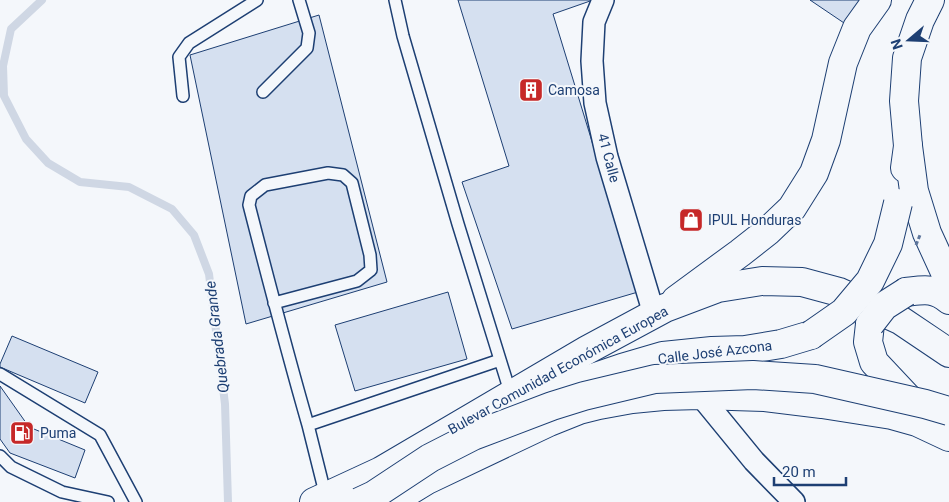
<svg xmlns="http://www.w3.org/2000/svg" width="949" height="502" viewBox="0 0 949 502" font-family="Roboto,sans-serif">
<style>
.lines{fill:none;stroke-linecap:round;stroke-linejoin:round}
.stream{stroke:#cfd7e4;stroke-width:8}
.building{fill:#d5e0f0;stroke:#1d3f73}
.service-casing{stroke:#1d3f73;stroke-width:14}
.minor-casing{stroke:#1d3f73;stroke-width:24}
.secondary-casing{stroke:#1d3f73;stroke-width:30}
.primary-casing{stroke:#1d3f73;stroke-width:30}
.service{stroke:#f4f7fb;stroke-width:11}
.minor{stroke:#f4f7fb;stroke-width:21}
.secondary{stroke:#f4f7fb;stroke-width:28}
.primary{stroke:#f4f7fb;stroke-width:28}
.secondary-bridge-casing{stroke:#1d3f73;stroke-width:30;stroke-linecap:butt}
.primary-bridge-casing{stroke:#1d3f73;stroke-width:30;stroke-linecap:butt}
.trunk-bridge-casing{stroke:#1d3f73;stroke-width:30;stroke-linecap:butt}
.path-bridge{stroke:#5e769c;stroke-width:3;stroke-dasharray:4 2.5;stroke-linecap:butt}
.secondary-bridge{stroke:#f4f7fb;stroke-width:28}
.primary-bridge{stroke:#f4f7fb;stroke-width:28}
.trunk-bridge{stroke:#f4f7fb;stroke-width:28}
.labels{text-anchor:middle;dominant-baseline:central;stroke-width:4;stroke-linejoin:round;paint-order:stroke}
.poi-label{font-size:14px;fill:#1d3f73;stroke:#f4f7fb;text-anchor:start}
.street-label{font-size:14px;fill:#1d3f73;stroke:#f4f7fb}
.water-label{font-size:15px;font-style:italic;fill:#1d3f73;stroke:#f4f7fb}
</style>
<rect width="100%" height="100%" fill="#f4f7fb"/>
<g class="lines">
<path class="stream" d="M 42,0 L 11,29 L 3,66 L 4,96 L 26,139 L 48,163 L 80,182 L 129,187 L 172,209 L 194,235 L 209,274 L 225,404 L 228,502"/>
</g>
<path class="building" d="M 458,0 L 593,0 L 553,14 L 638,292 L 512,329 L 462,182 L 509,166 Z
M 810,0 L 864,0 L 847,25 Z
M 319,15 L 387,282 L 246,324 L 190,55 Z
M 448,292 L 467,359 L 355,391 L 335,325 Z
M 12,336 L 98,372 L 85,403 L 0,367 L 0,364 Z
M 0,386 L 29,427 L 85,450 L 75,478 L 10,453 L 0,439 Z"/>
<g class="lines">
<defs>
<path id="service" d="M 395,0 L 403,36 L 458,224 L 511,395
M 263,92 L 307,48 L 309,33 L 299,0
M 183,96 L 179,57 L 189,43 L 257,0
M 274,303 L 357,281 L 371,270 L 370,255 L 352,183 L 343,175 L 328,173 L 265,185 L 251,196 L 249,205 C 268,279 287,352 308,425
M 0,374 L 100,435 L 136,502
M 0,456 L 11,467 L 62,492 L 108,502
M 326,497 L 308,425 L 500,360"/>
<path id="minor" d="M 603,0 L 594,22 L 592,61 L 595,103 L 607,157 L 654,314
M 700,395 L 754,461 L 794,502"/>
<path id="secondary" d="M 905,168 L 908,146 L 904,101 L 907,58 L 920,20 L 930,0
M 676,300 L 740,253 L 768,231 L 792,208 L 814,173 L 826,140 L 843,63 L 857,28 L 877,0
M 543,400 L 578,383 L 622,368 L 663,356 L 712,351 L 745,350 L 781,344 L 811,335"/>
<path id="primary" d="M 908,146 L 914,191 L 927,233 L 949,281
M 906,292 C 923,290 934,287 949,300
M 870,324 L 868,342 L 874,362 L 920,411
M 314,502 L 381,471 L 587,350 L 665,308 L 718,288 L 762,281 L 802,282 L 839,292 L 900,320 L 949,353
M 391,502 L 427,480 L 549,422 L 579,410 L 599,405 L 632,399 L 663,396 L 700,395 L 765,397 L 822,404 L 892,415 L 917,422 L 949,437"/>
</defs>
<use href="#service" class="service-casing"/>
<use href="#minor" class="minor-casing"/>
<use href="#secondary" class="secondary-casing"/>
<use href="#primary" class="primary-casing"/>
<use href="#service" class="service"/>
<use href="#minor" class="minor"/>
<use href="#secondary" class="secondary"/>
<use href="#primary" class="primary"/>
<defs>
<path id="secondary-bridge" d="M 811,335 L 844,312 L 870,281 L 888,244 L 898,203"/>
<path id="primary-bridge" d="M 870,324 L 884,306 L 906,292"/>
<path id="trunk-bridge" d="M 359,502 L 374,495 L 430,458 L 473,436 L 552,406 L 584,396 L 655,379 L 753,375 L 815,379 L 925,404 L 949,411"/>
</defs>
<use href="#secondary-bridge" class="secondary-bridge-casing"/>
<use href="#primary-bridge" class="primary-bridge-casing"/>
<use href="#trunk-bridge" class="trunk-bridge-casing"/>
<path class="path-bridge" d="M 916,245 L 920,235"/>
<use href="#secondary-bridge" class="secondary-bridge"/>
<use href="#primary-bridge" class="primary-bridge"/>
<use href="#trunk-bridge" class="trunk-bridge"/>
</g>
<defs>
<symbol id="building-square" viewBox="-11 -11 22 22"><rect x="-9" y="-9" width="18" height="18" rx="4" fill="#c62828" stroke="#f4f7fb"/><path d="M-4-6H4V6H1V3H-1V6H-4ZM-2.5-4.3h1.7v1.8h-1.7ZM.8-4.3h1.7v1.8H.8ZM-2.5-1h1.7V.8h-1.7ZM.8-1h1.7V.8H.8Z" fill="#fff"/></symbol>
<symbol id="shop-square" viewBox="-11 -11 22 22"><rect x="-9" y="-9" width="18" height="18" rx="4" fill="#c62828" stroke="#f4f7fb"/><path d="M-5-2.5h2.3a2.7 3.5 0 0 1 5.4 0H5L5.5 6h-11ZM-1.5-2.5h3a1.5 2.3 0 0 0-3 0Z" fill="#fff"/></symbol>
<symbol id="fuel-square" viewBox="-11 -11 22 22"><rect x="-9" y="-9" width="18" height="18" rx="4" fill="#c62828" stroke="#f4f7fb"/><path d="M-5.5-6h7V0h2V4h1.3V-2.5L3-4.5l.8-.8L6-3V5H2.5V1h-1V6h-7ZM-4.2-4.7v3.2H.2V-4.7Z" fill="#fff"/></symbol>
</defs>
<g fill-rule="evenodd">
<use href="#building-square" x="517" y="76" width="28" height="28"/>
<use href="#shop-square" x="677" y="206" width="28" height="28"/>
<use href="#fuel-square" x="8" y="419" width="28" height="28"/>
</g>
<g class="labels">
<g class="poi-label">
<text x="548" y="90">Camosa</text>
<text x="708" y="220">IPUL Honduras</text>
<text x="40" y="433">Puma</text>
</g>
<g class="street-label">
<text transform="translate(609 158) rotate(75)">41 Calle</text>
<text transform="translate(715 352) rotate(-7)">Calle José Azcona</text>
<text transform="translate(558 370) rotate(-29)">Bulevar Comunidad Económica Europea</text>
</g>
<g class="water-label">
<text transform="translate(217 337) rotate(-97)">Quebrada Grande</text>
</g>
</g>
<g transform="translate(909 40) rotate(251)" stroke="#f4f7fb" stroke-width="4" paint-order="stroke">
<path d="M0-4L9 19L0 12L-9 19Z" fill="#1d3f73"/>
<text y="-8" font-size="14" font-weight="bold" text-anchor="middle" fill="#1d3f73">N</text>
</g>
<path d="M774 477v8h72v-8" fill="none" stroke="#1d3f73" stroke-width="2.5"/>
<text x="782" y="477" font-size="15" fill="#1d3f73" stroke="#f4f7fb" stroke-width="4" paint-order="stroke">20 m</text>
</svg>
